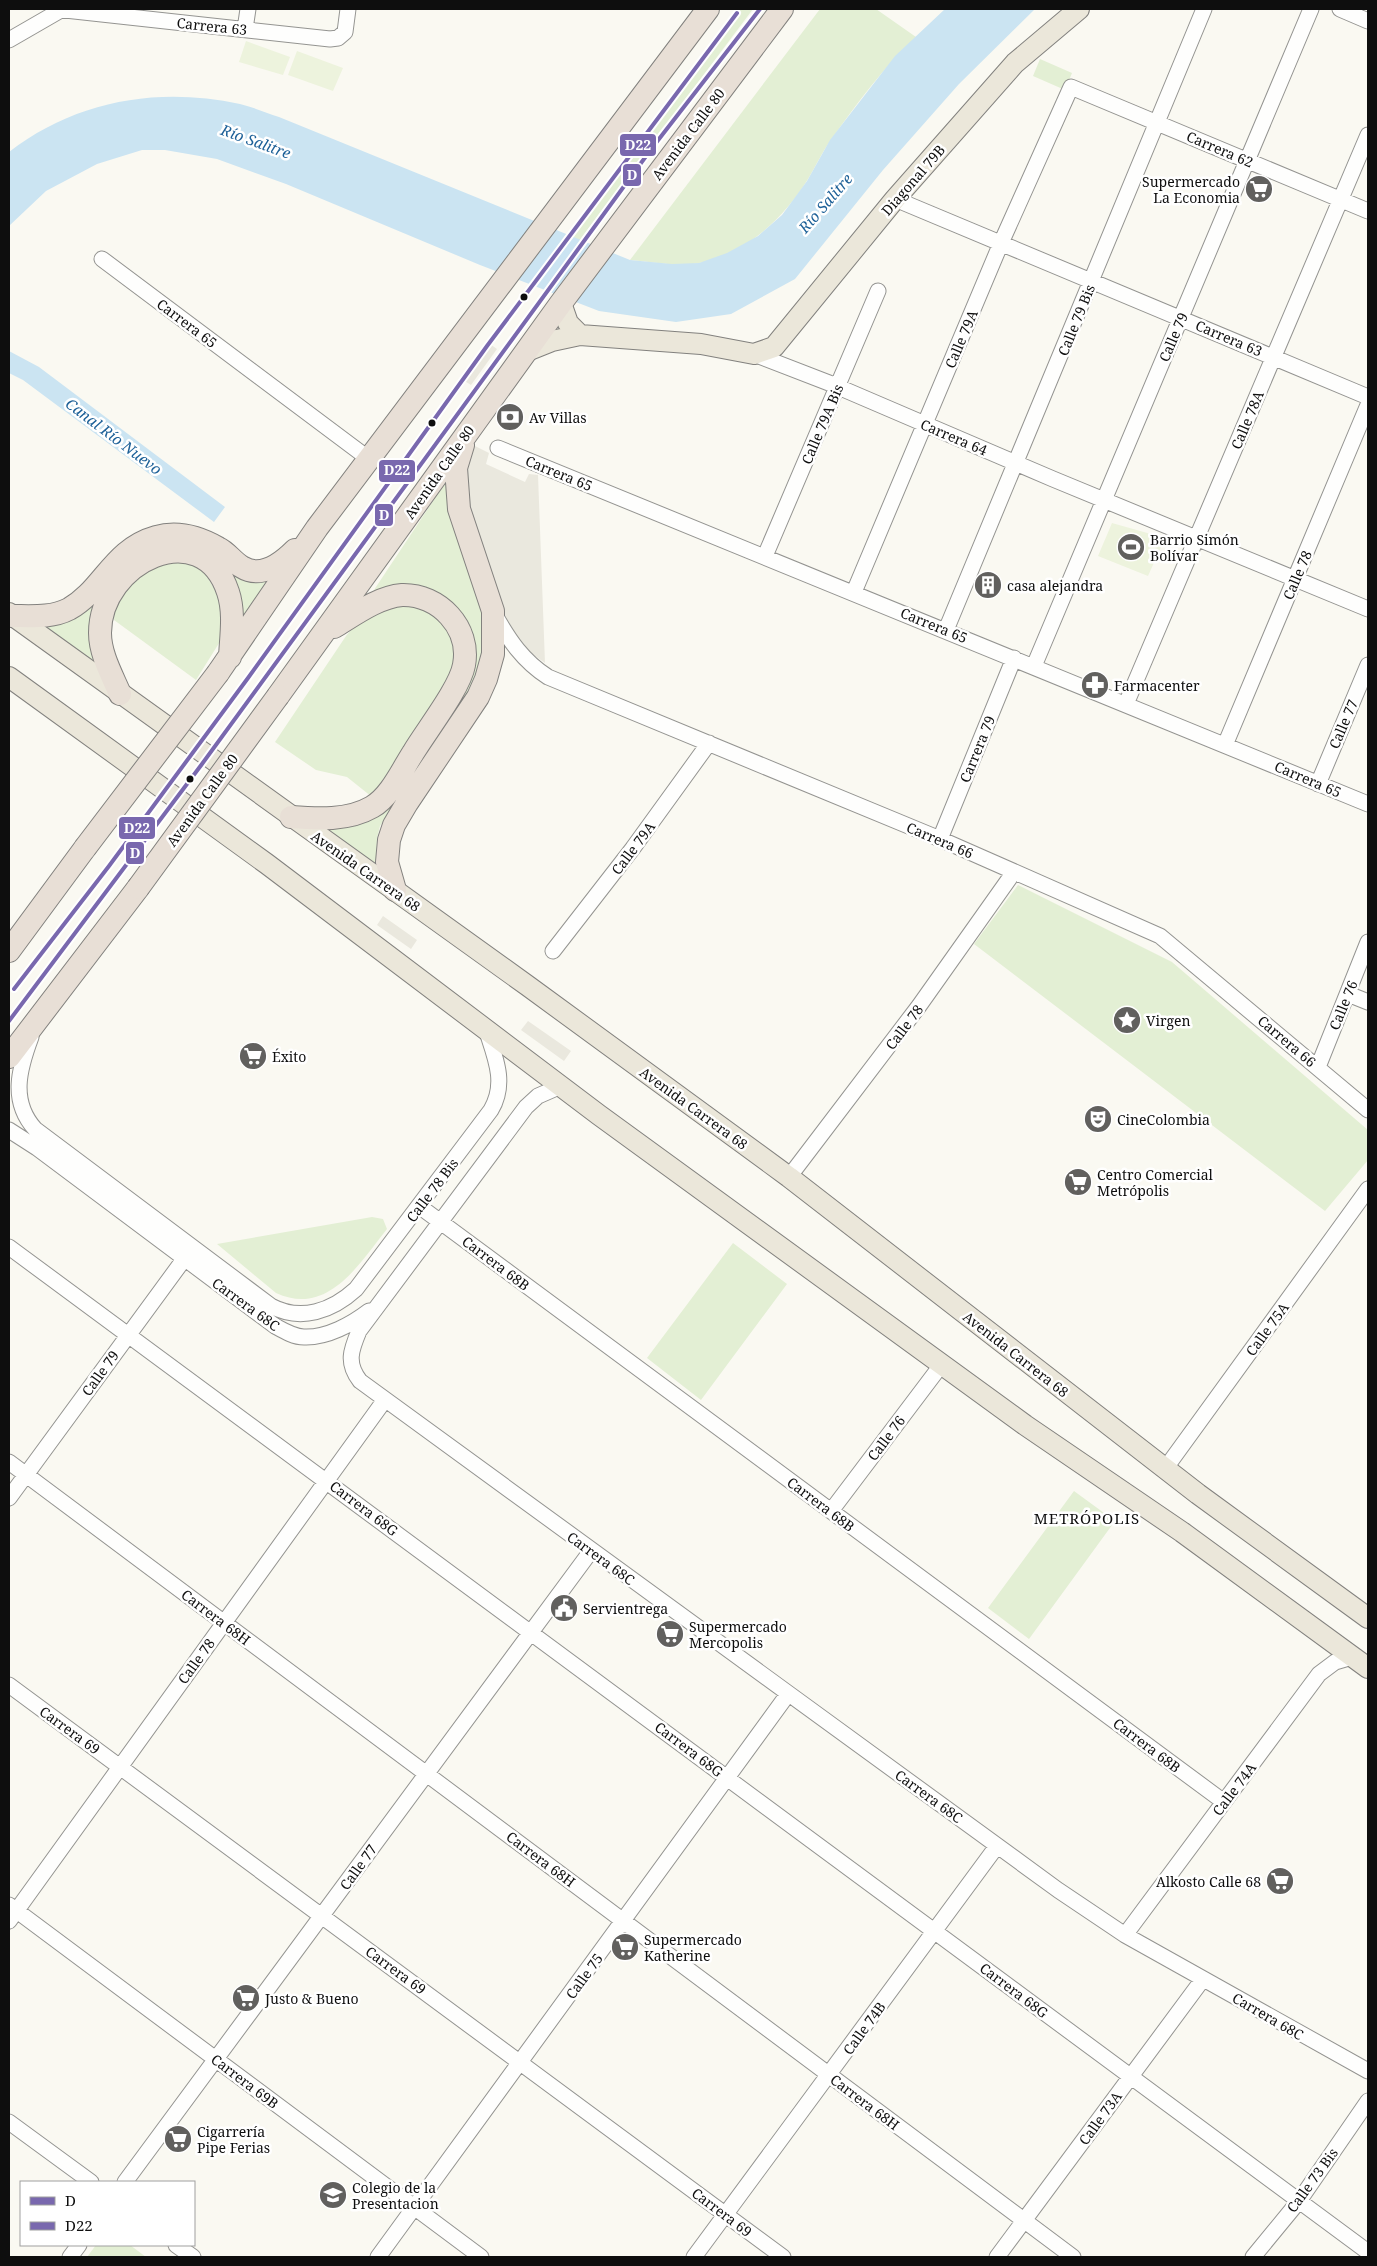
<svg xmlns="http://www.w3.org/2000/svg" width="1377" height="2266" viewBox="0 0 1377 2266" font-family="'Noto Serif',serif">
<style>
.green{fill:#e3efd4}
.pitch{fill:#edf3dd}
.plaza{fill:#eae8de}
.water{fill:#cbe4f2}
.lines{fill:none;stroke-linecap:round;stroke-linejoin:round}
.minor-casing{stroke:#949491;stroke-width:17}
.major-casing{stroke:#82817e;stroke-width:22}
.highway-casing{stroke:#82817e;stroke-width:24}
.minor{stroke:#fefefd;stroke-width:15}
.major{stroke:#ebe7da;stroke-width:20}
.highway{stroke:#e8dfd6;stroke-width:22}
.highway-bridge-casing{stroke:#82817e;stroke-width:24;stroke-linecap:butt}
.highway-bridge{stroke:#e8dfd6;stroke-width:22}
.bus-1-casing{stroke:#fff;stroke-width:8}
.bus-2-casing{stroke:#fff;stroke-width:8}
.bus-1{stroke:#7968ae;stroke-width:4}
.bus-2{stroke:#7968ae;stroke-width:4}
.bus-dot{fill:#0e0e0e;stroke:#fff;stroke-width:2}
.labels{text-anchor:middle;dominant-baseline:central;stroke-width:5;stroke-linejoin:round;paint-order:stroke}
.street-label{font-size:14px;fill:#0e0e0e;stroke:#fff}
.poi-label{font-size:14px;fill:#0e0e0e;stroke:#fff;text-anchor:start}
.water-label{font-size:15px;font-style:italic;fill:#1e6198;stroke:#fff}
.neighbourhood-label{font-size:15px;letter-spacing:1px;fill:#0e0e0e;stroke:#fff}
.line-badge{stroke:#fff;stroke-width:2}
.badge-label{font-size:14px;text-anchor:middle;font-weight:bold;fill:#fff}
</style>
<rect width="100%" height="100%" fill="#faf9f2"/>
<path class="green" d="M 740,9 L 753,9 L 567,257 L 560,252 Z
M 820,9 L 876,9 L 916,37 C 884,67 856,104 831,140 C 822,152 816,166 808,179 C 784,218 745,255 699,263 C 677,267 653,262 630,260 Z
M 1040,59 L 1072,73 L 1065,90 L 1033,76 Z
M 447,480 L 481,606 L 485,631 L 482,675 L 380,826 L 377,838 L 376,870 L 312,823 L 368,817 L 463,688 L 458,610 L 370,596 Z
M 189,560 L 204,570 L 225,610 L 221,640 L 196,680 L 114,620 L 115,600 L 147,565 Z
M 223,565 L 276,577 L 237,627 Z
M 106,588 L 97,667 L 31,620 Z
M 420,604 L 442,615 L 458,651 L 441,696 L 372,797 L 347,777 L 316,770 L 275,742 L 346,636 C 372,604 382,609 420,604 Z
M 1018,885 L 1172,962 L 1368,1130 L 1368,1160 L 1325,1211 L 974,944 Z
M 372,1217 L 383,1219 L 387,1229 C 359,1264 328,1317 276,1293 L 217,1244 Z
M 733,1243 L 787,1284 L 701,1400 L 647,1358 Z
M 1074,1491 L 1115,1521 L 1029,1639 L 988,1608 Z
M 96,2245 L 130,2245 L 146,2257 L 87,2257 Z"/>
<path class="pitch" d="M 246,41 L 290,57 L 283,75 L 239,62 Z
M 297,51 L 343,68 L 333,91 L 288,75 Z
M 1112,523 L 1165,538 L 1148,576 L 1098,556 Z"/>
<path class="plaza" d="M 490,344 L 497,349 L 471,385 L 463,380 Z
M 473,445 L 489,453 L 486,464 L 525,482 L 529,474 L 538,475 L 545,663 L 531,653 L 515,633 L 499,604 L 465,500 L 463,480 Z
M 383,916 L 417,940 L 411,949 L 377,925 Z
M 528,1021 L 571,1051 L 564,1061 L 521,1030 Z"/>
<path class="water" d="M 945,9 L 1035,9 L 959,84 L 883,170 L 795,279 L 731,314 L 676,322 L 599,311 L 480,265 L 286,184 L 217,159 L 165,150 L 142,150 L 97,164 L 46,191 L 9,226 L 9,152 C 75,101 157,86 240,104 C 253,107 266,113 279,117 L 630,260 L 672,264 L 699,263 L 727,253 L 758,236 L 782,215 L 807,181 L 830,140 L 895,56 Z
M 9,351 L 39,367 L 225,507 L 214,522 L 23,380 L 9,373 Z"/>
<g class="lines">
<defs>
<path id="minor" d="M 56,9 L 330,39 L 338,38 L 345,32 L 348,9
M 1340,9 L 1368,21
M 245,29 L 248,9
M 9,40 L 61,10
M 895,199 L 1368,397
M 102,259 L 369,459
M 754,354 L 829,383 L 1053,479 L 1368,609
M 498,448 L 1368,804
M 765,556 L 878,291
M 854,592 L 1001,243 L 1071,87 L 1368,211
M 495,615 C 509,640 523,661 548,677 L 940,839 L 1160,936 L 1368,1110
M 946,630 L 1204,9
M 1034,666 L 1311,9
M 1126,704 L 1368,135
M 1225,745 L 1368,405
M 1318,784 L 1368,665
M 940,839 L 1014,658
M 553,951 L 633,848 L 709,743
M 1348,994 L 1368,1002
M 31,1037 C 19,1069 10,1101 35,1129 L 271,1306 C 301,1322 332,1311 356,1289 L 491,1110 C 507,1083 495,1057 486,1029
M 1318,1067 L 1368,942
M 561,1086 L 538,1096 L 526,1107 L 359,1331 C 351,1350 346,1363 360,1381 L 1058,1890 L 1125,1935 L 1368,2071
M 9,1130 L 37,1148 L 275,1326 C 284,1331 294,1337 304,1337 C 327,1338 352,1324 369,1311
M 789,1177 L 919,1006 L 1014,872
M 419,1206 L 1224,1802
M 9,1247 L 1368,2252
M 9,1462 L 1073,2257
M 1165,1469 L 1368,1189
M 9,1498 L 190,1251
M 831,1511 L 942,1364
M 9,1685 L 783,2257
M 9,1905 L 481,2257
M 9,1921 L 384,1401
M 1125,1935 L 1319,1674 L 1335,1662 L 1352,1657
M 9,2122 L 91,2182
M 125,2182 L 591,1551
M 176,2245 L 193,2257
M 70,2257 L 79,2245
M 378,2257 L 788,1694
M 694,2257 L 997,1846
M 997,2257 L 1203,1979
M 1253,2257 L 1299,2201 L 1368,2101"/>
<path id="major" d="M 561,303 L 568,323 L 580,335
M 527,351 L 552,341 L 580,335 L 701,344 L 754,354 L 774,347 L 895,199 L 1015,63 L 1079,9
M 9,613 L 528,986 L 789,1177 L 1198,1494 L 1368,1618
M 9,677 L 267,864 L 599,1115 L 1025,1425 L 1182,1532 L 1368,1668"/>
<path id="highway" d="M 12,616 C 31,616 52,618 69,609 C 103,590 113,549 156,537 C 177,531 199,537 218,548 C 227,552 233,562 242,567 C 261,579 282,563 295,550
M 218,673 L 317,528 L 708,9
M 120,694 C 112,675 100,654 100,633 C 100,562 202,513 228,592 C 235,613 231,636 230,657
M 278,696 L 561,303 L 782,9
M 291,817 C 317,819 348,821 372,807 C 390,797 402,770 413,753 C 426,731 460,688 464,665 C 471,628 439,594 402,595 C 378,597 354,615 334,627
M 395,890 L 387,862 L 389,840 L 394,825 L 407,803 L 478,697 L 486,679 L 493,654 L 493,611 L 459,509 L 456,468 L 463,445
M 9,951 L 85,848
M 9,1057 L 138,888"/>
</defs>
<use href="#minor" class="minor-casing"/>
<use href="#major" class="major-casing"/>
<use href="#highway" class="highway-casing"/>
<use href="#minor" class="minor"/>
<use href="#major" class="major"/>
<use href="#highway" class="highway"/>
<defs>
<path id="highway-bridge" d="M 85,848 L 218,673
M 138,888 L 278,696"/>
</defs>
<use href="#highway-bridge" class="highway-bridge-casing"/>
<use href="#highway-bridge" class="highway-bridge"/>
<defs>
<path id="bus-1" d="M 9,1021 L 202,764 L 652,148 L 760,9"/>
<path id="bus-2" d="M 14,989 L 109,866 L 248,678 L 487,346 L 737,13"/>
</defs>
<use href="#bus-1" class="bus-1-casing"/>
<use href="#bus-2" class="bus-2-casing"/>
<use href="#bus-1" class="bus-1"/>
<use href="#bus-2" class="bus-2"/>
</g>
<defs>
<symbol id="supermarket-disc" viewBox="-11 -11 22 22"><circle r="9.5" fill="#61605e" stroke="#fff"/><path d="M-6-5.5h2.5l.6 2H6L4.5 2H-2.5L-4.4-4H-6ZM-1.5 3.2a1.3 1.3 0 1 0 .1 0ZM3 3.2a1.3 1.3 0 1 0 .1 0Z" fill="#fff"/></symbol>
<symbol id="bank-disc" viewBox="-11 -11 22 22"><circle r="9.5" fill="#61605e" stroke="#fff"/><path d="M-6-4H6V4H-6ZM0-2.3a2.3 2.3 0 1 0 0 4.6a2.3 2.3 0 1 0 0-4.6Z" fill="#fff"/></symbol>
<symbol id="stadium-disc" viewBox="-11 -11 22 22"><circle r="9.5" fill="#61605e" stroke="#fff"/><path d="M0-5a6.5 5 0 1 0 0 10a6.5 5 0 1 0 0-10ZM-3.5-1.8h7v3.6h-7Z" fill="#fff"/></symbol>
<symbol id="building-disc" viewBox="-11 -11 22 22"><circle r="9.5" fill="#61605e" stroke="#fff"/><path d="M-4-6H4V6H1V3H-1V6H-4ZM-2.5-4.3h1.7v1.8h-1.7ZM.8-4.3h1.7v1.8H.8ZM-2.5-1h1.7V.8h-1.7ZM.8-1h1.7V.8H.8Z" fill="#fff"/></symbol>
<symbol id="pharmacy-disc" viewBox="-11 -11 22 22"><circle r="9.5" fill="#61605e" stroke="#fff"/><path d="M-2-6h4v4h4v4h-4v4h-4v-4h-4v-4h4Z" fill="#fff"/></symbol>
<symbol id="sight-disc" viewBox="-11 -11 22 22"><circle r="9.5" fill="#61605e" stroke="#fff"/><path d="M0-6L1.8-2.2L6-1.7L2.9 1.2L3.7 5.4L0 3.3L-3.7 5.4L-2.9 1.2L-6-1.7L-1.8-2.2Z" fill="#fff"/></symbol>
<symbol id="theatre-disc" viewBox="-11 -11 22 22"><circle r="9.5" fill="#61605e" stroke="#fff"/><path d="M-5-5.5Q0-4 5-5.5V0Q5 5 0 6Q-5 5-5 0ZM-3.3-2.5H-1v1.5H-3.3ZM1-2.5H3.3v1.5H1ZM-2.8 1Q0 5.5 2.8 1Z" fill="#fff"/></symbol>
<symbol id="civic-disc" viewBox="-11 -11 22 22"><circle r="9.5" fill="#61605e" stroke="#fff"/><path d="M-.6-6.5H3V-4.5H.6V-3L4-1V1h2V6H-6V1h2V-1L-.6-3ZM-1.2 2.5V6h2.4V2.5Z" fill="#fff"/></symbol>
<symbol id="school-disc" viewBox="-11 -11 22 22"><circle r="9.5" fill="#61605e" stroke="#fff"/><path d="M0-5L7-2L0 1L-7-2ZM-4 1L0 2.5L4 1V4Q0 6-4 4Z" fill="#fff"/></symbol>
</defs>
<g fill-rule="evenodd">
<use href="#supermarket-disc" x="1243" y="173" width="32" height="32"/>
<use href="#bank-disc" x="494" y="401" width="32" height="32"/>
<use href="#stadium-disc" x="1115" y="531" width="32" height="32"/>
<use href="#building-disc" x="972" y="569" width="32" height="32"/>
<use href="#pharmacy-disc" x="1079" y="669" width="32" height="32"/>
<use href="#sight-disc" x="1111" y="1004" width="32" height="32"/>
<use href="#supermarket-disc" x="237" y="1040" width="32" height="32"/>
<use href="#theatre-disc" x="1082" y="1103" width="32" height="32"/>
<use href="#supermarket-disc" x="1062" y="1166" width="32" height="32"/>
<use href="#civic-disc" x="548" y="1592" width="32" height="32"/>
<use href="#supermarket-disc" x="654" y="1618" width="32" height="32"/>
<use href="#supermarket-disc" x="1264" y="1865" width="32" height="32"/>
<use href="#supermarket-disc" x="609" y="1931" width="32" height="32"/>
<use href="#supermarket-disc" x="230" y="1982" width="32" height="32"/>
<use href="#supermarket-disc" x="162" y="2123" width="32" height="32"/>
<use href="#school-disc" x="317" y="2179" width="32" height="32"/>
</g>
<g class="bus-dot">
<circle cx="524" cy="297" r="4.5"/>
<circle cx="432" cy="423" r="4.5"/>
<circle cx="190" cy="779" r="4.5"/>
</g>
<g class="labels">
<g class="street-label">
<text transform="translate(212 26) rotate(6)">Carrera 63</text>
<text transform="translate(688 134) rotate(-53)">Avenida Calle 80</text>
<text transform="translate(1220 149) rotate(23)">Carrera 62</text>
<text transform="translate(913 180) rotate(-49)">Diagonal 79B</text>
<text transform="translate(1076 320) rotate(-68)">Calle 79 Bis</text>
<text transform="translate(187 323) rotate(37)">Carrera 65</text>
<text transform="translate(1173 337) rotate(-67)">Calle 79</text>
<text transform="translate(1229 338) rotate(23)">Carrera 63</text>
<text transform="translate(961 339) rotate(-67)">Calle 79A</text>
<text transform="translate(1247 420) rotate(-67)">Calle 78A</text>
<text transform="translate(822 424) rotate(-67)">Calle 79A Bis</text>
<text transform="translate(954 437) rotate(23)">Carrera 64</text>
<text transform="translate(439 472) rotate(-55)">Avenida Calle 80</text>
<text transform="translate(559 473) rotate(22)">Carrera 65</text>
<text transform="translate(1297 575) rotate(-67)">Calle 78</text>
<text transform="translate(934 625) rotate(22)">Carrera 65</text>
<text transform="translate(1343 724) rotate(-67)">Calle 77</text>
<text transform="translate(977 749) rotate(-68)">Carrera 79</text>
<text transform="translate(1308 779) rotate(23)">Carrera 65</text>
<text transform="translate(202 800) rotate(-54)">Avenida Calle 80</text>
<text transform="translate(940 840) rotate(23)">Carrera 66</text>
<text transform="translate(633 848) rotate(-53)">Calle 79A</text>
<text transform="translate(366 871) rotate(35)">Avenida Carrera 68</text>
<text transform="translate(1343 1005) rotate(-68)">Calle 76</text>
<text transform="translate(904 1027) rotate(-53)">Calle 78</text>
<text transform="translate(1287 1041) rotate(40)">Carrera 66</text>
<text transform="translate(694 1108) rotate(36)">Avenida Carrera 68</text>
<text transform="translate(432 1190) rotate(-53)">Calle 78 Bis</text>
<text transform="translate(496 1263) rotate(37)">Carrera 68B</text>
<text transform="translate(246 1304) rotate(36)">Carrera 68C</text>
<text transform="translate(1267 1329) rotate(-54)">Calle 75A</text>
<text transform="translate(1016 1354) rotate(38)">Avenida Carrera 68</text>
<text transform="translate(100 1373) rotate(-54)">Calle 79</text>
<text transform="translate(886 1438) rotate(-53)">Calle 76</text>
<text transform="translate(821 1504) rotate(37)">Carrera 68B</text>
<text transform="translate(364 1508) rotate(37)">Carrera 68G</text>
<text transform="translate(601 1558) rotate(36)">Carrera 68C</text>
<text transform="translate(216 1617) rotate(37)">Carrera 68H</text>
<text transform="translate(196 1661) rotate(-54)">Calle 78</text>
<text transform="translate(70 1730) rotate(36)">Carrera 69</text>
<text transform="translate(1147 1745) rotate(37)">Carrera 68B</text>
<text transform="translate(689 1749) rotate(37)">Carrera 68G</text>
<text transform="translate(1234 1789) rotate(-53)">Calle 74A</text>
<text transform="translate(929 1796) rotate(36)">Carrera 68C</text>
<text transform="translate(541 1859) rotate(37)">Carrera 68H</text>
<text transform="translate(358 1867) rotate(-54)">Calle 77</text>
<text transform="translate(396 1970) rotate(36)">Carrera 69</text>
<text transform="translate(584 1976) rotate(-54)">Calle 75</text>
<text transform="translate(1014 1990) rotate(37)">Carrera 68G</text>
<text transform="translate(1268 2016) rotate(30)">Carrera 68C</text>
<text transform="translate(864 2028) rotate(-54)">Calle 74B</text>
<text transform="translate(245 2081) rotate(37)">Carrera 69B</text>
<text transform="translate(865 2102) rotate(37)">Carrera 68H</text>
<text transform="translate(1100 2118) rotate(-54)">Calle 73A</text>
<text transform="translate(1312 2180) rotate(-54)">Calle 73 Bis</text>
<text transform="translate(722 2212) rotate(37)">Carrera 69</text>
</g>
<g class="poi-label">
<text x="1240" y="181" text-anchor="end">Supermercado<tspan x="1240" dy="16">La Economia</tspan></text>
<text x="529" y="417">Av Villas</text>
<text x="1150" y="539">Barrio Simón<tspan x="1150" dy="16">Bolívar</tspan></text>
<text x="1007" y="585">casa alejandra</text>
<text x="1114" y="685">Farmacenter</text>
<text x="1146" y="1020">Virgen</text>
<text x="272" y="1056">Éxito</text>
<text x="1117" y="1119">CineColombia</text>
<text x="1097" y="1174">Centro Comercial<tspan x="1097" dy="16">Metrópolis</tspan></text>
<text x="583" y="1608">Servientrega</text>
<text x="689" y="1626">Supermercado<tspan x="689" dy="16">Mercopolis</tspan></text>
<text x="1261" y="1881" text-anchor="end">Alkosto Calle 68</text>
<text x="644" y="1939">Supermercado<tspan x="644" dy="16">Katherine</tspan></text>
<text x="265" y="1998">Justo &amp; Bueno</text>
<text x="197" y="2131">Cigarrería<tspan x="197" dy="16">Pipe Ferias</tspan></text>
<text x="352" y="2187">Colegio de la<tspan x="352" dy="16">Presentacion</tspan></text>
</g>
<g class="water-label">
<text transform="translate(256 141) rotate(20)">Río Salitre</text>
<text transform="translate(825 203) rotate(-49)">Río Salitre</text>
<text transform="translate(114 436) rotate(37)">Canal Río Nuevo</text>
</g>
<g class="neighbourhood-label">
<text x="1087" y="1518">METRÓPOLIS</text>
</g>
</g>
<g class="line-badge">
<rect x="619" y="133" width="38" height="24" rx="5" fill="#7968ae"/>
<rect x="622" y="163" width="20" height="24" rx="5" fill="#7968ae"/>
<rect x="378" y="459" width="38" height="24" rx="5" fill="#7968ae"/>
<rect x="374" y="503" width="20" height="24" rx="5" fill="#7968ae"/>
<rect x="118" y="816" width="38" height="24" rx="5" fill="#7968ae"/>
<rect x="125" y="841" width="20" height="24" rx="5" fill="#7968ae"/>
</g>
<g class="badge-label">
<text x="638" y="150">D22</text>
<text x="632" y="180">D</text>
<text x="397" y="475">D22</text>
<text x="384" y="520">D</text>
<text x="137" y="833">D22</text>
<text x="135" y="858">D</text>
</g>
<rect width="1377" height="2266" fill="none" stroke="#0e0e0e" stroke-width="20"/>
<rect x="20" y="2181" width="175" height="65" fill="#ffffff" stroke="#9f9f9f"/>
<rect x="30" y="2197" width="25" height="8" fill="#7968ae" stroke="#9f9f9f"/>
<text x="65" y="2206" font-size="15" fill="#0e0e0e">D</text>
<rect x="30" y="2222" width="25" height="8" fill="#7968ae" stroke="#9f9f9f"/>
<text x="65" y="2231" font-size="15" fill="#0e0e0e">D22</text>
</svg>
